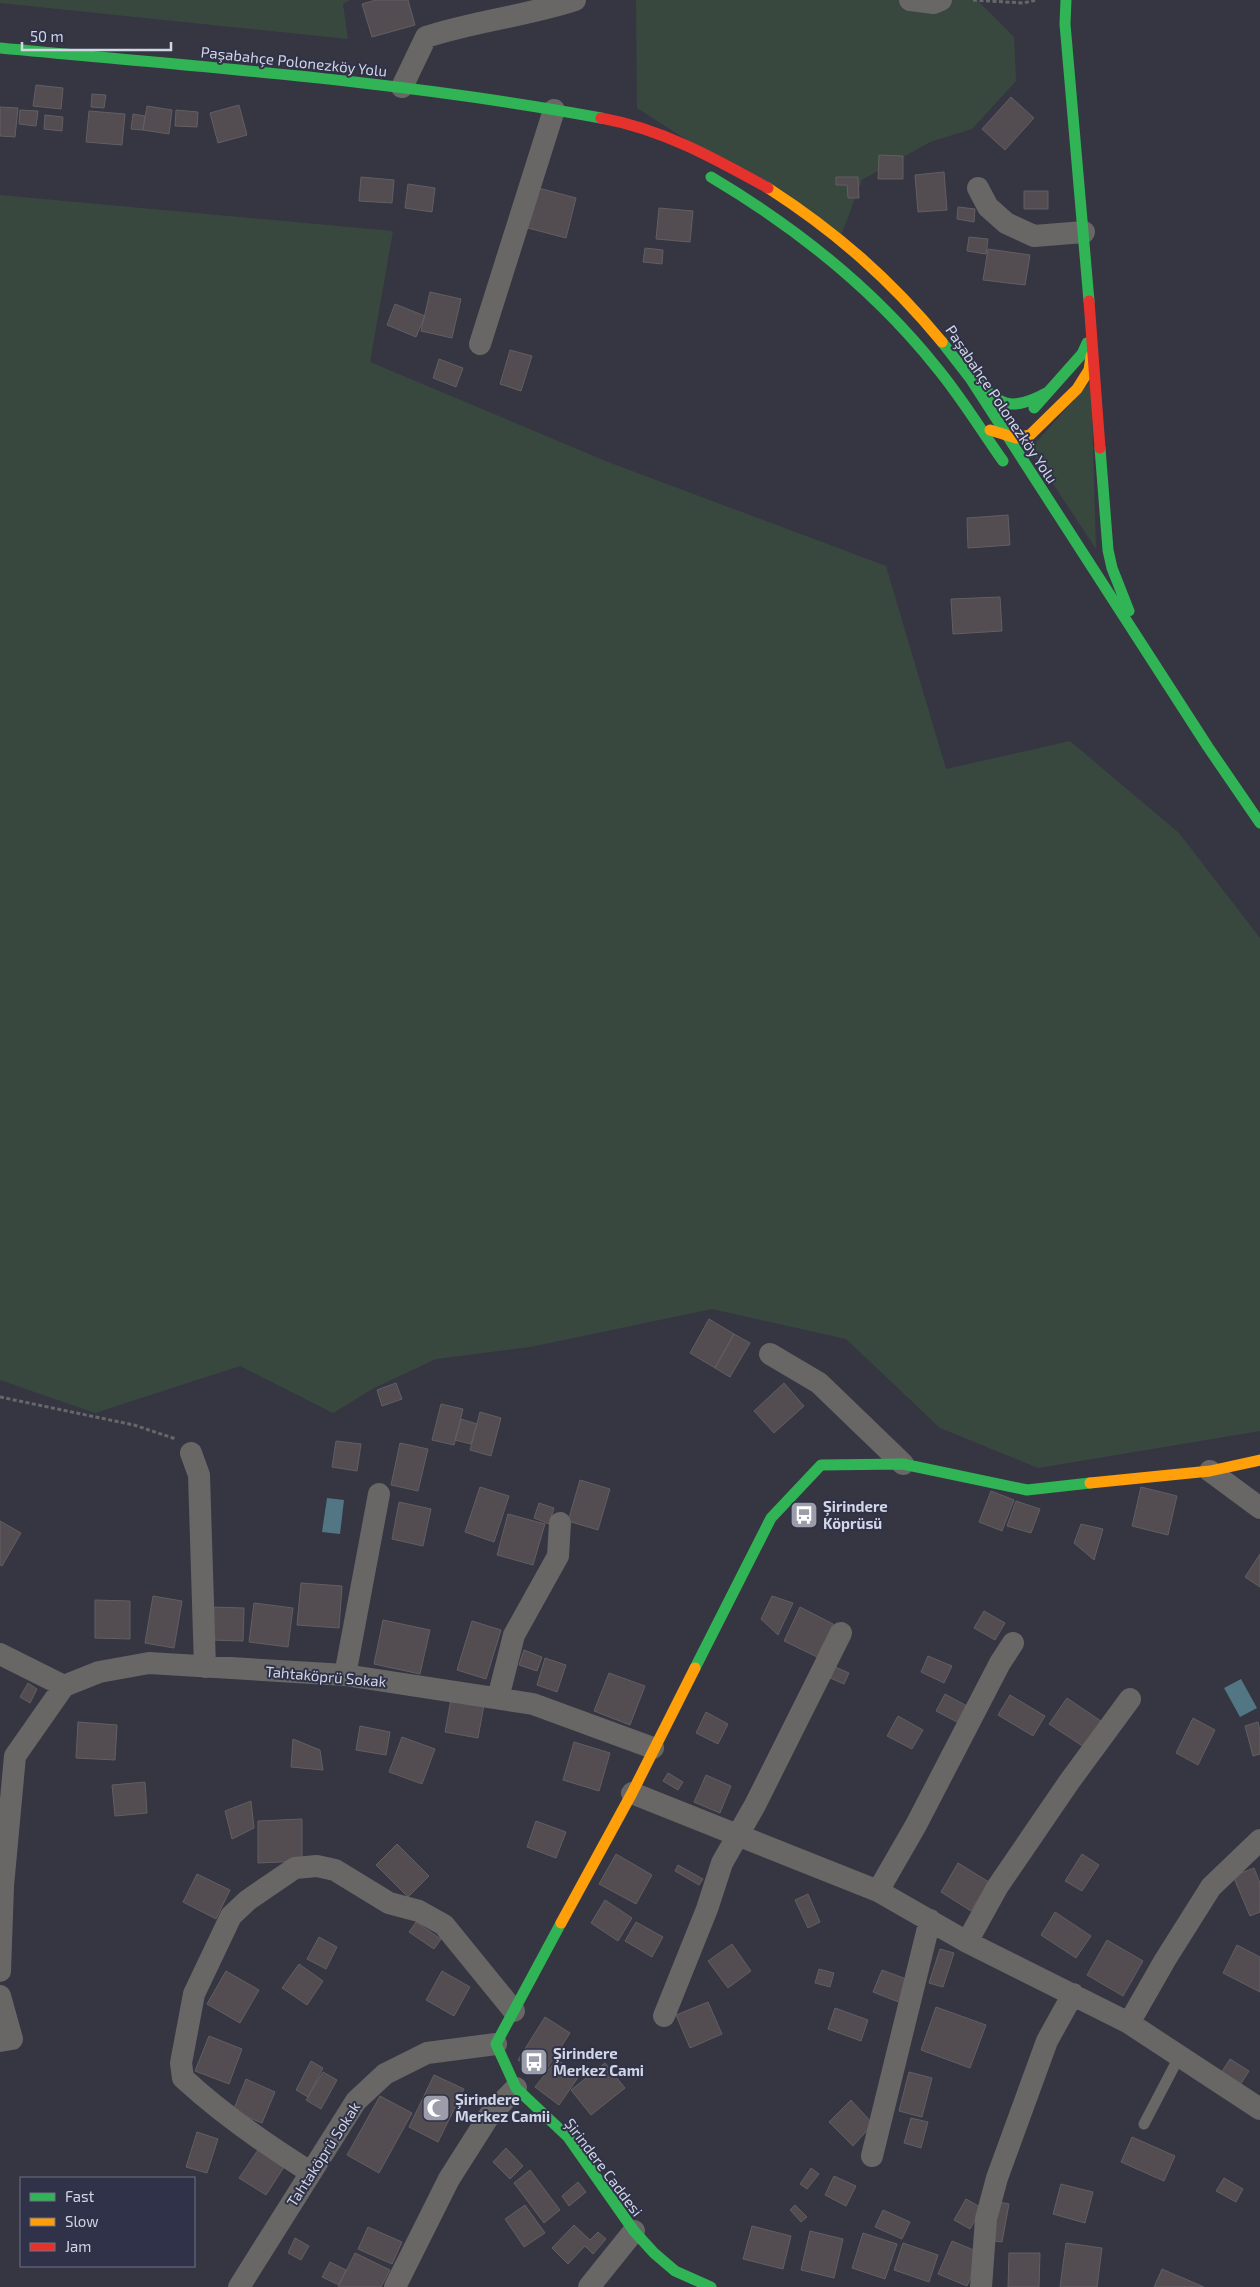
<svg xmlns="http://www.w3.org/2000/svg" width="1260" height="2287" viewBox="0 0 1260 2287" font-family="'Exo 2',sans-serif">
<style>
.green{fill:#39483f}
.water{fill:#527683}
.building{fill:#534d52;stroke:#635e62}
.lines{fill:none;stroke-linecap:round;stroke-linejoin:round}
.path{stroke:#676769;stroke-width:3;stroke-dasharray:4 2.5;stroke-linecap:butt}
.lane{stroke:#686766;stroke-width:11}
.street{stroke:#686766;stroke-width:22}
.fast{stroke:#30b455;stroke-width:11}
.slow{stroke:#ff9f0a;stroke-width:11}
.jam{stroke:#e5322d;stroke-width:11}
.labels{text-anchor:middle;dominant-baseline:central;stroke-width:4;stroke-linejoin:round;paint-order:stroke}
.street-label{font-size:15px;fill:#d2d5e3;stroke:#2f3248}
.poi-label{font-size:15px;font-weight:bold;fill:#d2d5e3;stroke:#2f3248;text-anchor:start}
</style>
<rect width="100%" height="100%" fill="#353642"/>
<path class="green" d="M 0,0 L 350,0 L 343,4 L 348,39 L 0,3 Z
M 636,0 L 977,0 L 1014,37 L 1016,81 L 972,129 L 930,142 L 862,180 L 840,238 L 637,108 Z
M 0,195 L 393,231 L 370,362 L 608,462 L 886,566 L 946,769 L 1070,741 L 1179,833 L 1260,938 L 1260,1431 L 1038,1468 L 940,1428 L 846,1339 L 712,1309 L 530,1347 L 436,1359 L 374,1388 L 333,1413 L 240,1366 L 95,1413 L 0,1380 Z
M 1091,381 L 1096,549 L 1032,452 L 1032,447 Z"/>
<path class="water" d="M 327,1498 L 344,1500 L 340,1534 L 322,1532 Z
M 1241,1679 L 1257,1708 L 1240,1717 L 1224,1688 Z"/>
<path class="building" d="M 376,0 L 408,0 L 415,25 L 372,37 L 362,4 Z
M 36,85 L 63,88 L 61,109 L 33,106 Z
M 92,94 L 106,95 L 104,108 L 91,107 Z
M 1011,97 L 1034,118 L 1005,150 L 982,129 Z
M 239,105 L 247,135 L 218,143 L 210,113 Z
M 147,106 L 172,110 L 169,134 L 143,130 Z
M 0,107 L 18,108 L 15,137 L 0,136 Z
M 20,110 L 38,111 L 36,126 L 19,124 Z
M 176,110 L 198,112 L 197,127 L 175,126 Z
M 89,111 L 125,114 L 122,145 L 86,142 Z
M 133,114 L 145,116 L 143,130 L 131,129 Z
M 45,115 L 63,117 L 62,131 L 44,129 Z
M 879,155 L 903,156 L 903,179 L 878,179 Z
M 944,172 L 947,210 L 918,212 L 915,175 Z
M 361,177 L 394,180 L 392,203 L 359,201 Z
M 836,177 L 858,177 L 859,198 L 848,198 L 847,185 L 836,185 Z
M 408,184 L 435,188 L 432,212 L 405,208 Z
M 531,186 L 576,198 L 566,238 L 520,226 Z
M 1024,191 L 1048,191 L 1048,209 L 1024,209 Z
M 958,207 L 975,209 L 974,222 L 957,219 Z
M 659,208 L 693,211 L 690,242 L 656,239 Z
M 969,237 L 988,239 L 986,254 L 967,251 Z
M 645,248 L 663,250 L 662,264 L 643,262 Z
M 988,249 L 1030,255 L 1025,285 L 983,280 Z
M 430,292 L 461,299 L 452,338 L 421,331 Z
M 395,304 L 425,316 L 416,337 L 387,325 Z
M 510,350 L 532,356 L 521,391 L 500,384 Z
M 439,359 L 463,368 L 456,387 L 433,378 Z
M 1008,515 L 1010,545 L 968,548 L 967,518 Z
M 1000,597 L 1002,631 L 953,634 L 951,599 Z
M 709,1319 L 734,1334 L 715,1368 L 690,1353 Z
M 734,1334 L 750,1343 L 730,1377 L 715,1368 Z
M 396,1383 L 402,1399 L 382,1406 L 377,1390 Z
M 784,1383 L 804,1406 L 774,1433 L 754,1411 Z
M 441,1404 L 463,1409 L 454,1445 L 432,1440 Z
M 480,1412 L 501,1418 L 491,1456 L 470,1450 Z
M 461,1419 L 477,1424 L 471,1444 L 455,1440 Z
M 336,1441 L 361,1444 L 357,1471 L 332,1467 Z
M 400,1443 L 428,1449 L 418,1491 L 391,1485 Z
M 580,1480 L 610,1489 L 598,1530 L 568,1521 Z
M 480,1487 L 509,1496 L 494,1542 L 465,1532 Z
M 1141,1487 L 1177,1496 L 1168,1535 L 1132,1526 Z
M 991,1491 L 1014,1500 L 1002,1531 L 979,1522 Z
M 1016,1501 L 1040,1509 L 1031,1533 L 1007,1526 Z
M 399,1502 L 431,1509 L 423,1546 L 392,1539 Z
M 539,1503 L 554,1508 L 549,1524 L 534,1518 Z
M 508,1514 L 545,1524 L 533,1565 L 497,1555 Z
M 0,1521 L 21,1533 L 2,1566 L 0,1565 Z
M 1081,1524 L 1103,1529 L 1094,1560 L 1074,1543 Z
M 1260,1554 L 1260,1587 L 1245,1577 Z
M 301,1583 L 342,1586 L 339,1628 L 297,1625 Z
M 153,1596 L 182,1601 L 174,1648 L 145,1643 Z
M 772,1596 L 793,1603 L 778,1635 L 761,1619 Z
M 95,1600 L 130,1601 L 130,1639 L 95,1638 Z
M 254,1603 L 293,1608 L 288,1647 L 249,1642 Z
M 211,1607 L 244,1608 L 243,1641 L 210,1640 Z
M 800,1607 L 833,1624 L 817,1657 L 784,1641 Z
M 984,1611 L 1005,1623 L 995,1640 L 974,1628 Z
M 383,1620 L 430,1630 L 420,1674 L 374,1664 Z
M 472,1621 L 501,1630 L 486,1679 L 457,1670 Z
M 524,1650 L 542,1657 L 537,1671 L 519,1665 Z
M 928,1656 L 952,1666 L 944,1683 L 921,1672 Z
M 545,1658 L 566,1665 L 557,1692 L 537,1685 Z
M 833,1666 L 849,1673 L 844,1684 L 828,1677 Z
M 609,1673 L 645,1686 L 630,1725 L 594,1711 Z
M 28,1683 L 37,1689 L 30,1703 L 20,1697 Z
M 945,1694 L 967,1706 L 959,1723 L 936,1711 Z
M 1010,1695 L 1045,1716 L 1033,1736 L 998,1715 Z
M 1067,1698 L 1101,1721 L 1084,1747 L 1049,1724 Z
M 451,1699 L 484,1705 L 478,1738 L 445,1732 Z
M 706,1712 L 728,1724 L 718,1744 L 696,1733 Z
M 898,1716 L 923,1730 L 912,1749 L 887,1736 Z
M 1193,1718 L 1215,1730 L 1198,1765 L 1176,1753 Z
M 78,1722 L 117,1725 L 115,1760 L 76,1758 Z
M 1258,1722 L 1260,1731 L 1260,1754 L 1253,1756 L 1245,1726 Z
M 360,1726 L 390,1732 L 386,1755 L 356,1750 Z
M 402,1737 L 435,1749 L 422,1784 L 389,1772 Z
M 293,1739 L 320,1750 L 323,1770 L 291,1767 Z
M 574,1742 L 610,1753 L 599,1791 L 563,1780 Z
M 668,1773 L 683,1782 L 678,1790 L 663,1781 Z
M 706,1775 L 731,1786 L 720,1813 L 694,1802 Z
M 145,1782 L 147,1813 L 115,1816 L 112,1785 Z
M 251,1801 L 254,1828 L 232,1839 L 225,1811 Z
M 302,1819 L 302,1861 L 258,1863 L 258,1821 Z
M 536,1821 L 566,1832 L 556,1858 L 527,1847 Z
M 397,1844 L 429,1876 L 408,1897 L 376,1865 Z
M 616,1854 L 652,1875 L 636,1904 L 599,1884 Z
M 1082,1854 L 1099,1865 L 1082,1891 L 1065,1881 Z
M 958,1863 L 989,1882 L 971,1911 L 941,1892 Z
M 678,1865 L 703,1879 L 699,1885 L 675,1871 Z
M 1254,1868 L 1260,1883 L 1260,1912 L 1250,1916 L 1233,1876 Z
M 197,1874 L 230,1890 L 216,1919 L 183,1902 Z
M 808,1894 L 820,1922 L 808,1928 L 795,1900 Z
M 605,1900 L 632,1918 L 618,1941 L 591,1923 Z
M 1055,1912 L 1091,1936 L 1076,1958 L 1041,1935 Z
M 416,1922 L 441,1939 L 434,1949 L 409,1932 Z
M 636,1922 L 663,1937 L 652,1957 L 625,1941 Z
M 319,1937 L 337,1947 L 326,1969 L 307,1959 Z
M 1107,1940 L 1143,1961 L 1123,1996 L 1087,1975 Z
M 732,1944 L 751,1971 L 728,1988 L 708,1961 Z
M 1237,1945 L 1260,1957 L 1260,1992 L 1223,1973 Z
M 940,1949 L 954,1953 L 943,1987 L 929,1983 Z
M 299,1964 L 323,1981 L 307,2005 L 282,1988 Z
M 819,1969 L 834,1973 L 830,1987 L 815,1983 Z
M 882,1970 L 909,1980 L 901,2003 L 873,1992 Z
M 226,1971 L 259,1990 L 240,2023 L 207,2004 Z
M 442,1971 L 470,1987 L 454,2016 L 426,2000 Z
M 708,2002 L 722,2034 L 690,2048 L 676,2015 Z
M 936,2007 L 986,2025 L 970,2068 L 921,2050 Z
M 835,2008 L 868,2020 L 861,2041 L 828,2029 Z
M 545,2017 L 570,2033 L 543,2075 L 518,2060 Z
M 209,2036 L 242,2049 L 229,2084 L 195,2071 Z
M 557,2059 L 579,2076 L 559,2105 L 535,2087 Z
M 1230,2059 L 1249,2071 L 1240,2085 L 1221,2073 Z
M 311,2061 L 323,2068 L 308,2097 L 296,2090 Z
M 605,2063 L 625,2088 L 591,2115 L 571,2090 Z
M 323,2072 L 337,2080 L 321,2109 L 306,2100 Z
M 909,2072 L 932,2078 L 922,2117 L 899,2111 Z
M 434,2075 L 464,2089 L 438,2142 L 409,2127 Z
M 246,2079 L 275,2092 L 262,2123 L 233,2111 Z
M 380,2096 L 412,2113 L 379,2173 L 347,2155 Z
M 851,2100 L 873,2124 L 853,2146 L 829,2122 Z
M 911,2118 L 928,2122 L 921,2148 L 904,2143 Z
M 197,2132 L 218,2139 L 207,2173 L 186,2167 Z
M 1132,2137 L 1175,2156 L 1164,2181 L 1121,2162 Z
M 260,2147 L 286,2164 L 266,2195 L 239,2178 Z
M 506,2148 L 523,2166 L 510,2179 L 493,2162 Z
M 811,2168 L 819,2174 L 807,2189 L 800,2184 Z
M 530,2170 L 560,2210 L 544,2223 L 514,2183 Z
M 834,2176 L 856,2186 L 846,2206 L 825,2195 Z
M 1224,2178 L 1243,2189 L 1236,2202 L 1216,2191 Z
M 578,2182 L 586,2192 L 569,2206 L 562,2196 Z
M 1061,2184 L 1093,2192 L 1085,2223 L 1053,2214 Z
M 966,2199 L 982,2208 L 970,2229 L 954,2220 Z
M 994,2201 L 1009,2204 L 1002,2242 L 987,2240 Z
M 525,2205 L 545,2233 L 524,2247 L 505,2219 Z
M 795,2205 L 807,2217 L 801,2222 L 790,2210 Z
M 883,2210 L 910,2222 L 902,2239 L 875,2227 Z
M 574,2225 L 590,2240 L 598,2232 L 606,2239 L 593,2254 L 585,2246 L 568,2264 L 552,2248 Z
M 752,2226 L 791,2236 L 783,2269 L 743,2259 Z
M 368,2227 L 402,2242 L 392,2264 L 358,2249 Z
M 810,2231 L 843,2239 L 834,2278 L 801,2270 Z
M 863,2233 L 897,2244 L 885,2279 L 852,2268 Z
M 295,2238 L 309,2246 L 301,2260 L 288,2253 Z
M 952,2241 L 981,2253 L 967,2286 L 938,2274 Z
M 903,2243 L 938,2255 L 929,2282 L 894,2270 Z
M 1066,2243 L 1102,2248 L 1097,2287 L 1060,2287 Z
M 355,2253 L 390,2270 L 381,2287 L 338,2287 Z
M 1009,2253 L 1040,2253 L 1039,2287 L 1008,2287 Z
M 330,2262 L 346,2270 L 339,2285 L 322,2277 Z
M 1162,2269 L 1204,2287 L 1154,2287 Z"/>
<g class="lines">
<path class="path" d="M 973,0 L 1023,3 L 1037,0
M 0,1397 L 134,1425 L 176,1439"/>
<path class="lane" d="M 1144,2124 L 1179,2057"/>
<path class="street" d="M 910,0 L 934,3 L 941,0
M 402,87 L 426,37 C 475,21 526,16 575,0
M 978,188 L 988,207 L 1006,223 L 1034,236 L 1084,232
M 480,344 L 554,110
M 770,1354 L 819,1383 L 903,1464
M 191,1453 L 199,1475 L 205,1667
M 1210,1471 L 1260,1508
M 0,1654 L 64,1686 L 99,1672 L 149,1663 L 345,1675 L 533,1704 L 653,1748
M 345,1675 L 379,1494
M 498,1698 L 514,1635 L 558,1556 L 560,1523
M 632,1793 L 878,1891 L 967,1942 L 1129,2023 L 1260,2109
M 878,1891 L 916,1825 L 1000,1663 L 1013,1643
M 967,1942 L 998,1886 L 1069,1782 L 1130,1699
M 0,1971 L 3,1886 L 15,1756 L 64,1686
M 0,1996 L 12,2039 L 0,2041
M 664,2016 L 707,1909 L 722,1863 L 755,1805 L 841,1633
M 1129,2023 L 1165,1960 L 1211,1887 L 1260,1840
M 872,2156 L 930,1920
M 310,2172 C 265,2144 222,2114 183,2078 L 181,2063 L 194,1994 L 231,1916 L 248,1900 L 295,1868 L 317,1866 L 335,1870 L 389,1903 L 419,1911 L 444,1925 L 514,2011
M 239,2287 L 356,2101 L 385,2074 L 427,2053 L 496,2044
M 395,2287 L 449,2179 L 489,2116 L 516,2088
M 589,2287 L 634,2231
M 981,2287 L 986,2219 L 997,2178 L 1047,2041 L 1073,1994"/>
<path class="fast" d="M 1066,0 L 1065,24 L 1089,301
M 0,48 C 201,67 402,81 601,118
M 711,177 C 797,228 874,289 937,368 C 961,397 981,430 1003,461
M 942,342 L 970,378 L 1208,747 L 1260,823
M 975,379 C 1001,408 1013,411 1048,392
M 1034,408 L 1082,354 L 1087,343
M 1100,448 L 1108,550 L 1112,568 L 1129,611
M 695,1668 L 771,1518 L 821,1465 L 903,1464 L 1027,1490 L 1090,1483
M 561,1923 L 496,2044 L 516,2088 L 568,2137 L 634,2231 L 654,2253 L 675,2271 L 711,2287"/>
<path class="slow" d="M 768,188 C 836,232 890,279 942,342
M 990,430 L 1016,438 L 1030,435 L 1077,389 L 1089,370 L 1091,356
M 1090,1483 L 1210,1471 L 1260,1460
M 561,1923 L 632,1793 L 695,1668"/>
<path class="jam" d="M 601,118 C 662,129 714,158 768,188
M 1089,301 L 1100,448"/>
</g>
<defs>
<symbol id="bus-square" viewBox="-11 -11 22 22"><rect x="-9" y="-9" width="18" height="18" rx="4" fill="#9b9dab" stroke="#2f3248"/><path d="M-5-6H5V4H4V6H2V4H-2V6H-4V4H-5ZM-3.5-4V0h7V-4ZM-3.5 1.2v1.5H-2V1.2ZM2 1.2v1.5H3.5V1.2Z" fill="#fff"/></symbol>
<symbol id="mosque-square" viewBox="-11 -11 22 22"><rect x="-9" y="-9" width="18" height="18" rx="4" fill="#9b9dab" stroke="#2f3248"/><path d="M3.5-4.9A6 6 0 1 0 3.5 4.9A5 5 0 1 1 3.5-4.9Z" fill="#fff"/></symbol>
</defs>
<g fill-rule="evenodd">
<use href="#bus-square" x="788" y="1499" width="32" height="32"/>
<use href="#bus-square" x="518" y="2046" width="32" height="32"/>
<use href="#mosque-square" x="420" y="2092" width="32" height="32"/>
</g>
<g class="labels">
<g class="street-label">
<text transform="translate(294 61) rotate(6)">Paşabahçe Polonezköy Yolu</text>
<text transform="translate(1002 404) rotate(56)">Paşabahçe Polonezköy Yolu</text>
<text transform="translate(326 1676) rotate(5)">Tahtaköprü Sokak</text>
<text transform="translate(323 2154) rotate(-57)">Tahtaköprü Sokak</text>
<text transform="translate(604 2167) rotate(53)">Şirindere Caddesi</text>
</g>
<g class="poi-label">
<text x="823" y="1506">Şirindere<tspan x="823" dy="17">Köprüsü</tspan></text>
<text x="553" y="2053">Şirindere<tspan x="553" dy="17">Merkez Cami</tspan></text>
<text x="455" y="2099">Şirindere<tspan x="455" dy="17">Merkez Camii</tspan></text>
</g>
</g>
<rect x="20" y="2177" width="175" height="90" fill="#2f3248" stroke="#707386"/>
<rect x="30" y="2193" width="25" height="8" fill="#30b455" stroke="#707386"/>
<text x="65" y="2202" font-size="15" fill="#d2d5e3">Fast</text>
<rect x="30" y="2218" width="25" height="8" fill="#ff9f0a" stroke="#707386"/>
<text x="65" y="2227" font-size="15" fill="#d2d5e3">Slow</text>
<rect x="30" y="2243" width="25" height="8" fill="#e5322d" stroke="#707386"/>
<text x="65" y="2252" font-size="15" fill="#d2d5e3">Jam</text>
<path d="M22 42v8h149v-8" fill="none" stroke="#d2d5e3" stroke-width="2.5"/>
<text x="30" y="42" font-size="15" fill="#d2d5e3" stroke="#2f3248" stroke-width="4" paint-order="stroke">50 m</text>
</svg>
